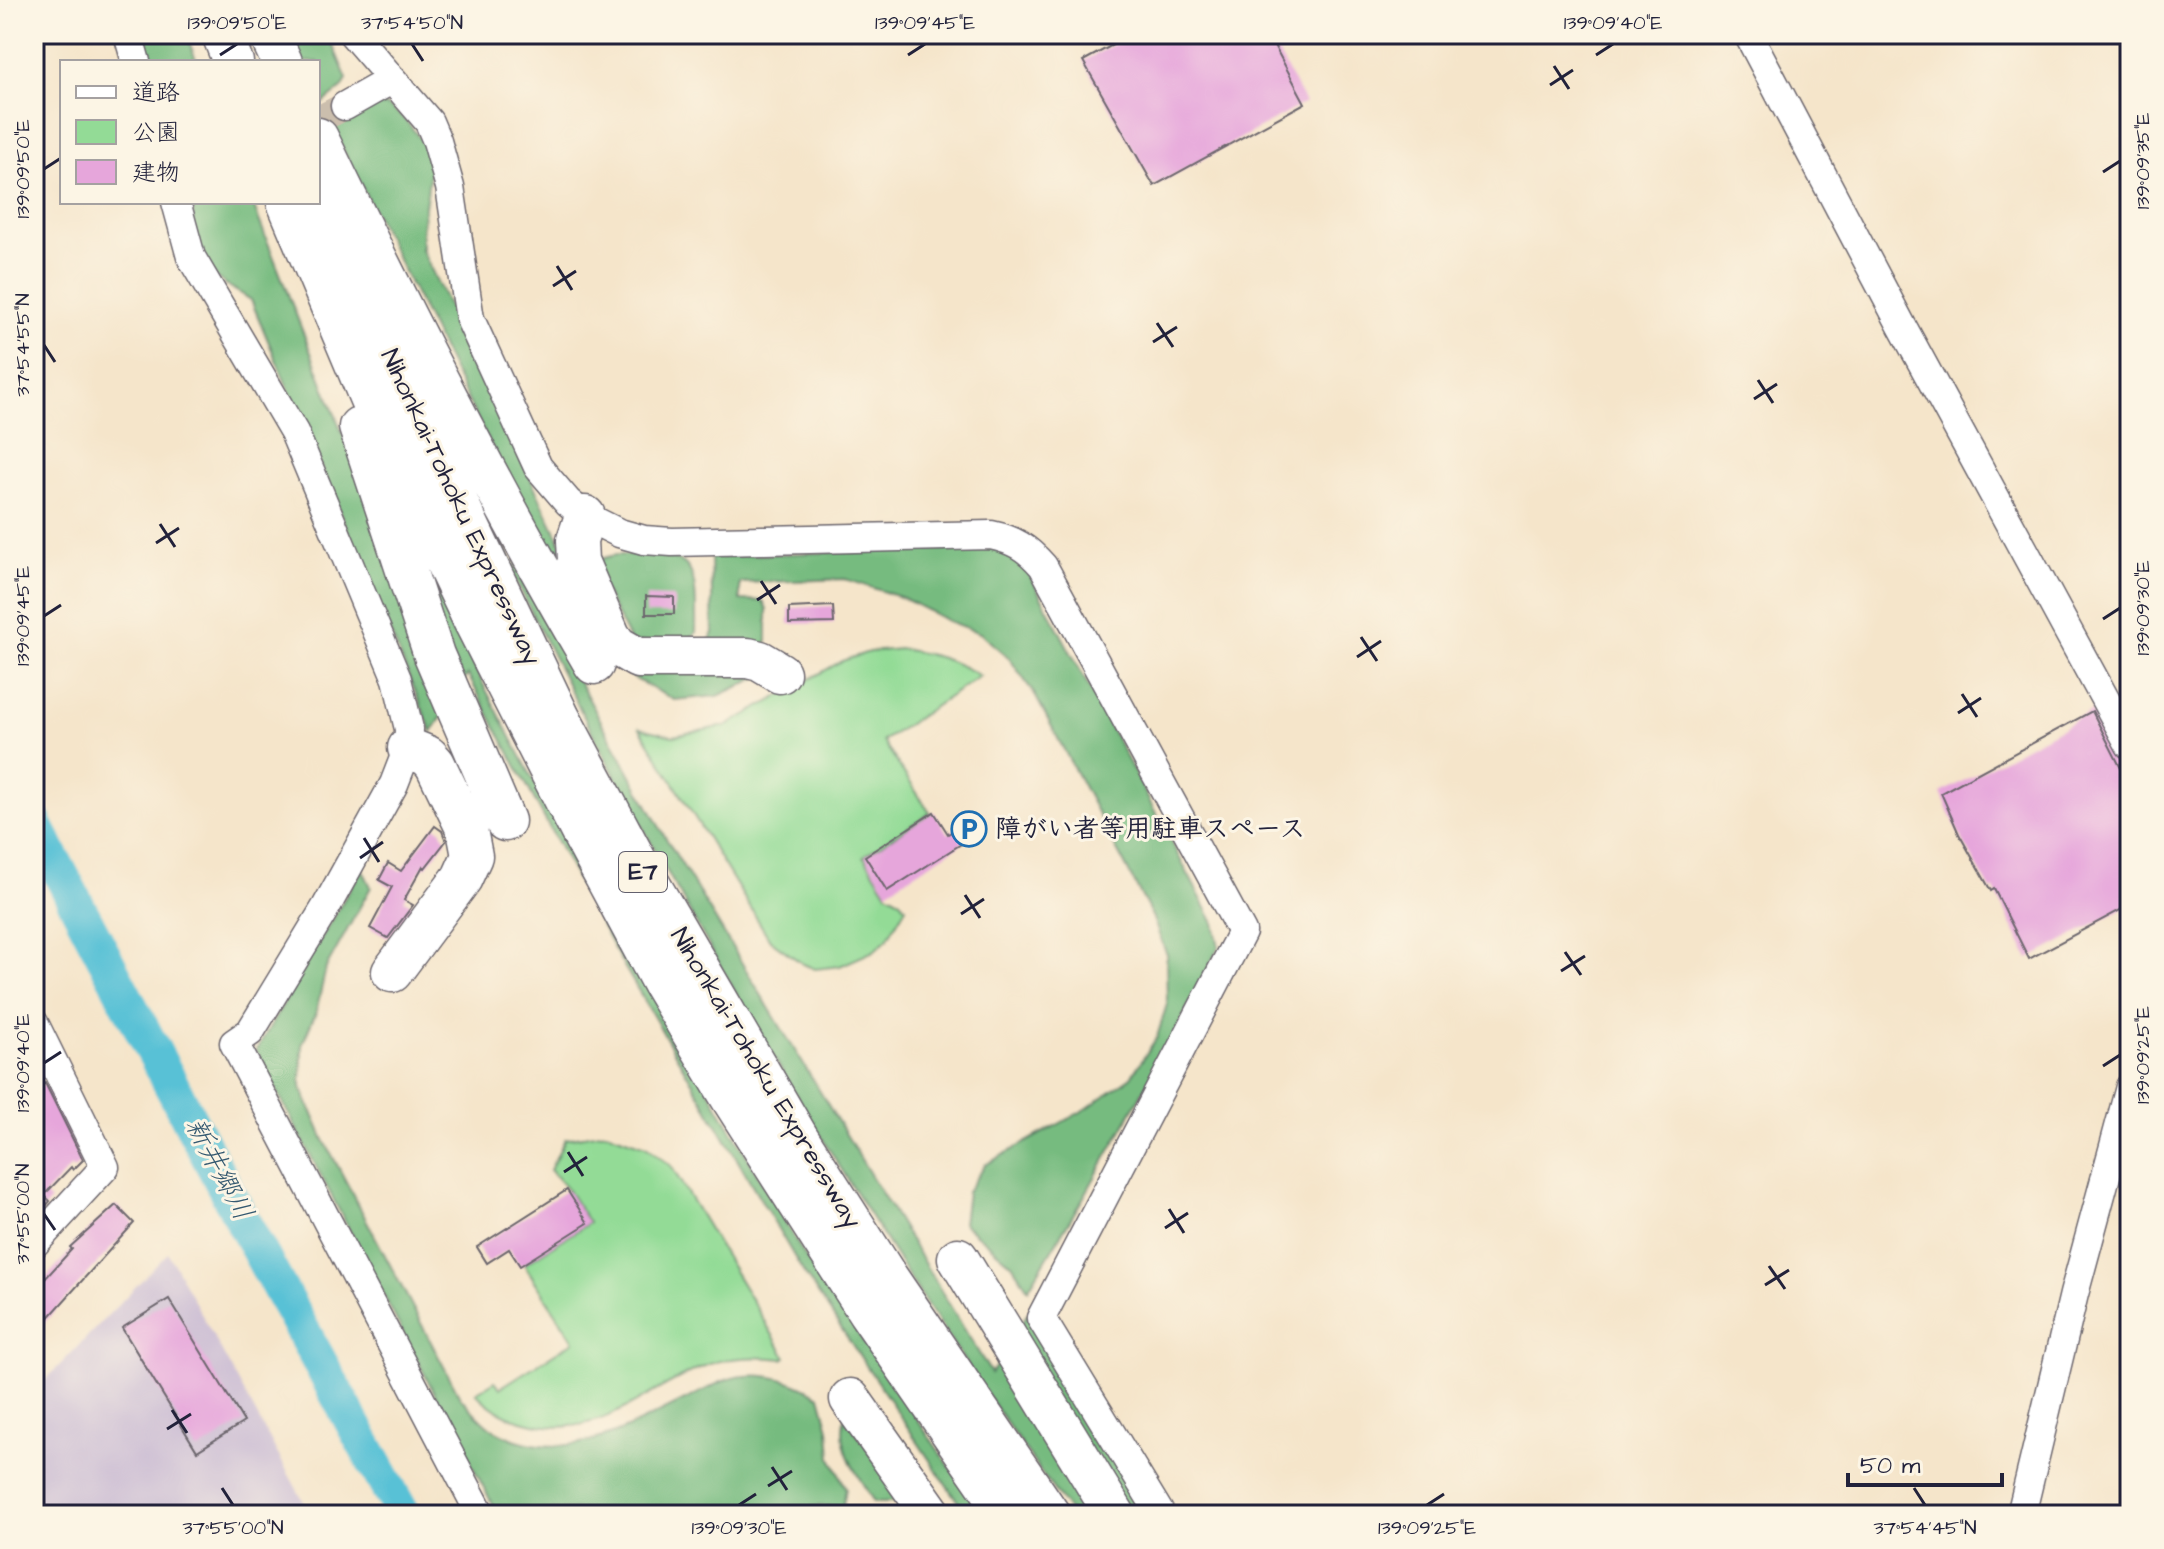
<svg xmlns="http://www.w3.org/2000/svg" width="2164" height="1549" viewBox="0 0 2164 1549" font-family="'Architects Daughter','Klee One',sans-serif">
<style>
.industrial{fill:#ccbed4}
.green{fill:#93db96;stroke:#5a7e68;stroke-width:2}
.forest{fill:#76bb7f;stroke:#4c6e5d;stroke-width:2}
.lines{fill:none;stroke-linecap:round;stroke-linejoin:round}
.river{stroke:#59c1d6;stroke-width:36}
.building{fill:#e6a6db}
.minor-tunnel{stroke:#cbbead;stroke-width:28;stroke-dasharray:28 14;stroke-linecap:butt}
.minor-casing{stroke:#6c666d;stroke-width:31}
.highway-casing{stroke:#6c666d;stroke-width:43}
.minor{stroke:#fff;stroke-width:28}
.highway{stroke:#fff;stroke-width:40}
.ticks{fill:none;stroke:#22223b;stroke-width:3}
.labels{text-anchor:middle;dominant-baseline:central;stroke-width:6;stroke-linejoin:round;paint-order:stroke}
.shield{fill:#fcf5e5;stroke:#63616e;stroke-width:2}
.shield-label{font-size:24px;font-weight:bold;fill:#22223b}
.street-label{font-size:26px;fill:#22223b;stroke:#fcf5e5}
.poi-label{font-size:26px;font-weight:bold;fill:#22223b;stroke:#fcf5e5;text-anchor:start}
.water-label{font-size:28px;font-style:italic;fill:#355a71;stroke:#fcf5e5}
.neatline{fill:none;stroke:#22223b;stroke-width:3}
.ticks-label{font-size:20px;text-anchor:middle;fill:#22223b}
</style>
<rect width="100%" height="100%" fill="#fcf5e5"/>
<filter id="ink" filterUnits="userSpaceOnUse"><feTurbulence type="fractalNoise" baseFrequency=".0125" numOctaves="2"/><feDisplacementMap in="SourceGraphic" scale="16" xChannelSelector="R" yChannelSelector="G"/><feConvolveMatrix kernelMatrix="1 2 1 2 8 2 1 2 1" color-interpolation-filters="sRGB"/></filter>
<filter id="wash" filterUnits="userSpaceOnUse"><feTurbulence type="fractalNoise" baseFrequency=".006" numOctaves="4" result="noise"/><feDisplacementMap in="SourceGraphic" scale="32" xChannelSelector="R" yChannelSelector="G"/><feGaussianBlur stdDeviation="1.8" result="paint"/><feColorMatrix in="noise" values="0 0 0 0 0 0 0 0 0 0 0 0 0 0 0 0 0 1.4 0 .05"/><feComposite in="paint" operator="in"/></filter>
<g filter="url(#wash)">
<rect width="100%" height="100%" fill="#f5e5ca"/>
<path class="industrial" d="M 168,1253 L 311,1515 L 34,1515 L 34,1392 Z"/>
<path class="green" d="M 900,649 C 932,654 952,659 980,676 L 883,741 L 930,813 L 864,856 L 887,893 L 900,900 L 906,907 L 887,939 L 874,951 L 840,966 L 815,969 L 803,964 L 770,940 L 640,728 L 673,736 L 726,726 L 842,661 L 869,652 Z
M 606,1132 L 646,1146 L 671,1166 L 786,1357 L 783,1359 C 759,1357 733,1356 710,1364 C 643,1388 601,1445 522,1421 C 504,1416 489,1407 476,1393 L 495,1381 L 500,1388 L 574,1341 L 524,1264 L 589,1223 L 567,1189 L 550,1170 L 565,1139 Z"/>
<path class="forest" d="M 143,34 L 186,34 L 197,62 L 154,62 Z
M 289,34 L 328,34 L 347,79 L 343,87 L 322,104 L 318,96 L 318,62 L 302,62 Z
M 386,105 C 404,115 432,147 430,169 C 428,197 420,221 422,250 L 565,551 L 543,551 L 330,123 L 360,106 Z
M 196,202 L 252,202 L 360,478 L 445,712 L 432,732 L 251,300 C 239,292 222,284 213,274 C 202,261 187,218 196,202 Z
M 424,375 L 509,555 L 664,835 L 991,1373 L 1004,1355 L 1103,1515 L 1072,1515 C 956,1357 852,1191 753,1022 C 630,812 517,599 424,375 Z
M 395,503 L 482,682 L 578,865 L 806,1258 L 983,1515 L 945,1515 L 941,1509 L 962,1508 L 802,1270 L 614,949 L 468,675 L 459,686 Z
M 993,548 L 1010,555 L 1026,568 L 1214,923 L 1219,947 L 1162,1058 L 1085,1195 L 1028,1289 L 1012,1264 L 963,1223 L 967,1192 L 985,1165 L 1086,1109 L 1131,1077 L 1157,1037 L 1167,1004 L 1166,953 L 1152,916 L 1035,695 L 1009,658 L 980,633 L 948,621 L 903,598 L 845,579 L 740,583 L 740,600 L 763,601 L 767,609 L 767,650 L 707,649 L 713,632 L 711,558 L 745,555 Z
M 615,555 C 692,556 697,552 696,633 L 687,641 L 631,643 L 591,565 L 604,558 Z
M 567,558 L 602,634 L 759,677 L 718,696 L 674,700 L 637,680 L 612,659 L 548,559 Z
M 362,868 L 371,887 L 326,968 L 316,1012 L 302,1045 L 301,1087 L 324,1140 L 460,1397 C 471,1408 483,1424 496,1431 C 565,1469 631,1426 693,1396 C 709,1388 727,1377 744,1376 C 772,1373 797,1382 820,1396 L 829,1429 L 831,1458 L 846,1488 L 843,1506 L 496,1511 L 256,1051 Z
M 1027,1314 L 1153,1515 L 1125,1515 L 1016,1333 Z
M 845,1417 L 907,1502 L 874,1502 C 859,1477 836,1448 845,1417 Z"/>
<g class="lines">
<path class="river" d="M 34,823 L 241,1218 L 403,1515"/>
</g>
<g id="blocks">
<path class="building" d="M 1133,34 L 1268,34 L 1305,103 L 1154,186 L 1083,61 Z
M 646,596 L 674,597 L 674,614 L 646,614 Z
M 833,606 L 834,623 L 789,624 L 789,608 Z
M 2092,711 L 2130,786 L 2130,905 L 2029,959 L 1994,889 L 1991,891 L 1959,834 L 1941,793 Z
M 934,812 L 948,834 L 972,819 L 980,832 L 887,891 L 865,856 Z
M 435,826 L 442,831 L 446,841 L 425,868 L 423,866 L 404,900 L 413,905 L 388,938 L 370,928 L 392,887 L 379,880 L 388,863 L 401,871 Z
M 45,1083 L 83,1160 L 73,1170 L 71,1167 L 44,1195 L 50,1201 L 40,1213 L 34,1208 L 34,1094 Z
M 567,1190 L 588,1223 L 520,1266 L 509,1249 L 487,1263 L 477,1247 Z
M 116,1205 L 134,1223 L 43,1324 L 34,1316 L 34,1291 L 72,1249 L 70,1247 Z
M 169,1299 L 244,1422 L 197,1451 L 122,1328 Z"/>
</g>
</g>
<g filter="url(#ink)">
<use href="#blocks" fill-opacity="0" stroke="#6c666d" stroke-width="2"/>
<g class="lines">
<path class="minor-tunnel" d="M 318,120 L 345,106"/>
<defs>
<path id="minor" d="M 128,34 L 136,62
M 353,34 L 429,122 L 437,141 L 450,187 L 470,319 L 538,467 L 568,502 L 585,516 L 619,533 L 644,540 L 672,542 L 991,535 C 1015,540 1027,548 1043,566 L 1242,932 L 1041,1318 L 1161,1515
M 1748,34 L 1902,326 L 2130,745
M 345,106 L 391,80
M 176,202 L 191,257 L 294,432 L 397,679 L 409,729 L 408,748 L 394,784 L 326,907 L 250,1032 L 234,1043 L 481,1515
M 34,1023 L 105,1167 L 34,1244
M 2021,1515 L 2074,1294 L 2130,1087"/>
<path id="highway" d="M 222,34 L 233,62
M 269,34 L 282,62
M 318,138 C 404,317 494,493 594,664
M 318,184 L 406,393 L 560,718 L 637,862 L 799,1139 L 888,1278 L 1050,1515
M 287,202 L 385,435 L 473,620 L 583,836 L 662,983 L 731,1098 L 868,1312 L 1008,1515
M 359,427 L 434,655 L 505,821
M 585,516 L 577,540 L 578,561 L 610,636 L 617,646 L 638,658 L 748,658 L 760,661 L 780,673
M 392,972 L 462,878 L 472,856 L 467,830 L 435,764 L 428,756 L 408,748
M 958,1258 L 1115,1515
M 850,1399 L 932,1515"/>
</defs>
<use href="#minor" class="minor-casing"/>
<use href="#highway" class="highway-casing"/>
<use href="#minor" class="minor"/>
<use href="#highway" class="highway"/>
</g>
</g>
<path class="ticks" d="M 412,44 L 423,61M 220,55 L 237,44M 908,55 L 925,44M 1596,55 L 1613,44M 1554,66 L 1569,89M 1550,85 L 1573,70M 44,169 L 61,158M 2103,172 L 2120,161M 557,266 L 572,290M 553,286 L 576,271M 1157,323 L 1173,347M 1153,342 L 1177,327M 44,345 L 55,362M 1758,380 L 1773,403M 1754,399 L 1777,384M 160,524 L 175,547M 156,543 L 179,528M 761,581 L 776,604M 757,600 L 780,585M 44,616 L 61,605M 2103,619 L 2120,608M 1361,637 L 1377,661M 1357,657 L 1381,641M 1962,694 L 1977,717M 1958,713 L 1981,698M 364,838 L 379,862M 360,858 L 383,842M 965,895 L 980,918M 961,914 L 984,899M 1565,952 L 1581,975M 1561,971 L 1585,956M 44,1063 L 61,1052M 2103,1066 L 2120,1055M 568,1152 L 583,1176M 564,1172 L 587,1157M 1169,1209 L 1184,1233M 44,1214 L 55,1230M 1165,1228 L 1188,1213M 1769,1266 L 1785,1289M 1765,1285 L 1789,1270M 172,1410 L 187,1433M 167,1429 L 191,1414M 772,1467 L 787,1490M 768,1486 L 792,1471M 222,1488 L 233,1505M 1914,1488 L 1925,1505M 739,1505 L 756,1494M 1427,1505 L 1444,1494"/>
<defs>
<symbol id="parking-ring" viewBox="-11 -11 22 22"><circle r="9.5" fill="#fcf5e5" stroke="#1f6fb2" stroke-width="1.5"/><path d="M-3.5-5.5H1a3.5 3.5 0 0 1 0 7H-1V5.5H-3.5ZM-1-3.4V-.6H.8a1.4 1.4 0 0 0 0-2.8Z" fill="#1f6fb2"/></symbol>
</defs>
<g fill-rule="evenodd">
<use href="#parking-ring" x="949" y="809" width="40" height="40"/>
</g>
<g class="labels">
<rect class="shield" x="619" y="852" width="48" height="40" rx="6"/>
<g class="shield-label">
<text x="643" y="872">E7</text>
</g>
<g class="street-label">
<text transform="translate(461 507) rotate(65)">Nihonkai-Tohoku Expressway</text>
<text transform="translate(766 1078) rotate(59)">Nihonkai-Tohoku Expressway</text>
</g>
<g class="poi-label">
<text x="995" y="829">障がい者等用駐車スペース</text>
</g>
<g class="water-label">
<text transform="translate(219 1169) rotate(62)">新井郷川</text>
</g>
</g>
<rect width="2164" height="1549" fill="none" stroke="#fcf5e5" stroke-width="88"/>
<rect x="60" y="60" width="260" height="144" fill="#fcf5e5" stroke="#a5a1a1" stroke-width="2"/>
<rect x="76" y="86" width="40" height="12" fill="#ffffff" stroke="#a5a1a1" stroke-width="2"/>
<text x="132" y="100" font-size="24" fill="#22223b">道路</text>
<rect x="76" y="120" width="40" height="24" fill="#93db96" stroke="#a5a1a1" stroke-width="2"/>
<text x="132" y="140" font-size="24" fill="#22223b">公園</text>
<rect x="76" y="160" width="40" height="24" fill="#e6a6db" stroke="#a5a1a1" stroke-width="2"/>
<text x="132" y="180" font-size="24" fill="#22223b">建物</text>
<path d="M1848 1473v12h154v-12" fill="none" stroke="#22223b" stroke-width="4"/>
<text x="1860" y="1473" font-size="24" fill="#22223b" stroke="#fcf5e5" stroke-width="6" paint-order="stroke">50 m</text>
<rect x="44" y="44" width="2076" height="1461" class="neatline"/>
<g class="ticks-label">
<text x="237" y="29">139°09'50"E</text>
<text x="412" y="29">37°54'50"N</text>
<text x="925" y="29">139°09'45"E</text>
<text x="1613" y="29">139°09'40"E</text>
<text transform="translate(2142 161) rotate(-90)" y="7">139°09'35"E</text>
<text transform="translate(22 169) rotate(-90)" y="7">139°09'50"E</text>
<text transform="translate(22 345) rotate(-90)" y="7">37°54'55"N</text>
<text transform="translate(2142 608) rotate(-90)" y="7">139°09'30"E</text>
<text transform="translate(22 616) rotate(-90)" y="7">139°09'45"E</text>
<text transform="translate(2142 1055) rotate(-90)" y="7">139°09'25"E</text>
<text transform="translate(22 1063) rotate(-90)" y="7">139°09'40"E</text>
<text transform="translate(22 1214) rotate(-90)" y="7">37°55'00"N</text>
<text x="233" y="1534">37°55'00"N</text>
<text x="739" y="1534">139°09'30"E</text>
<text x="1427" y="1534">139°09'25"E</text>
<text x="1925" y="1534">37°54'45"N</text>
</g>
</svg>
